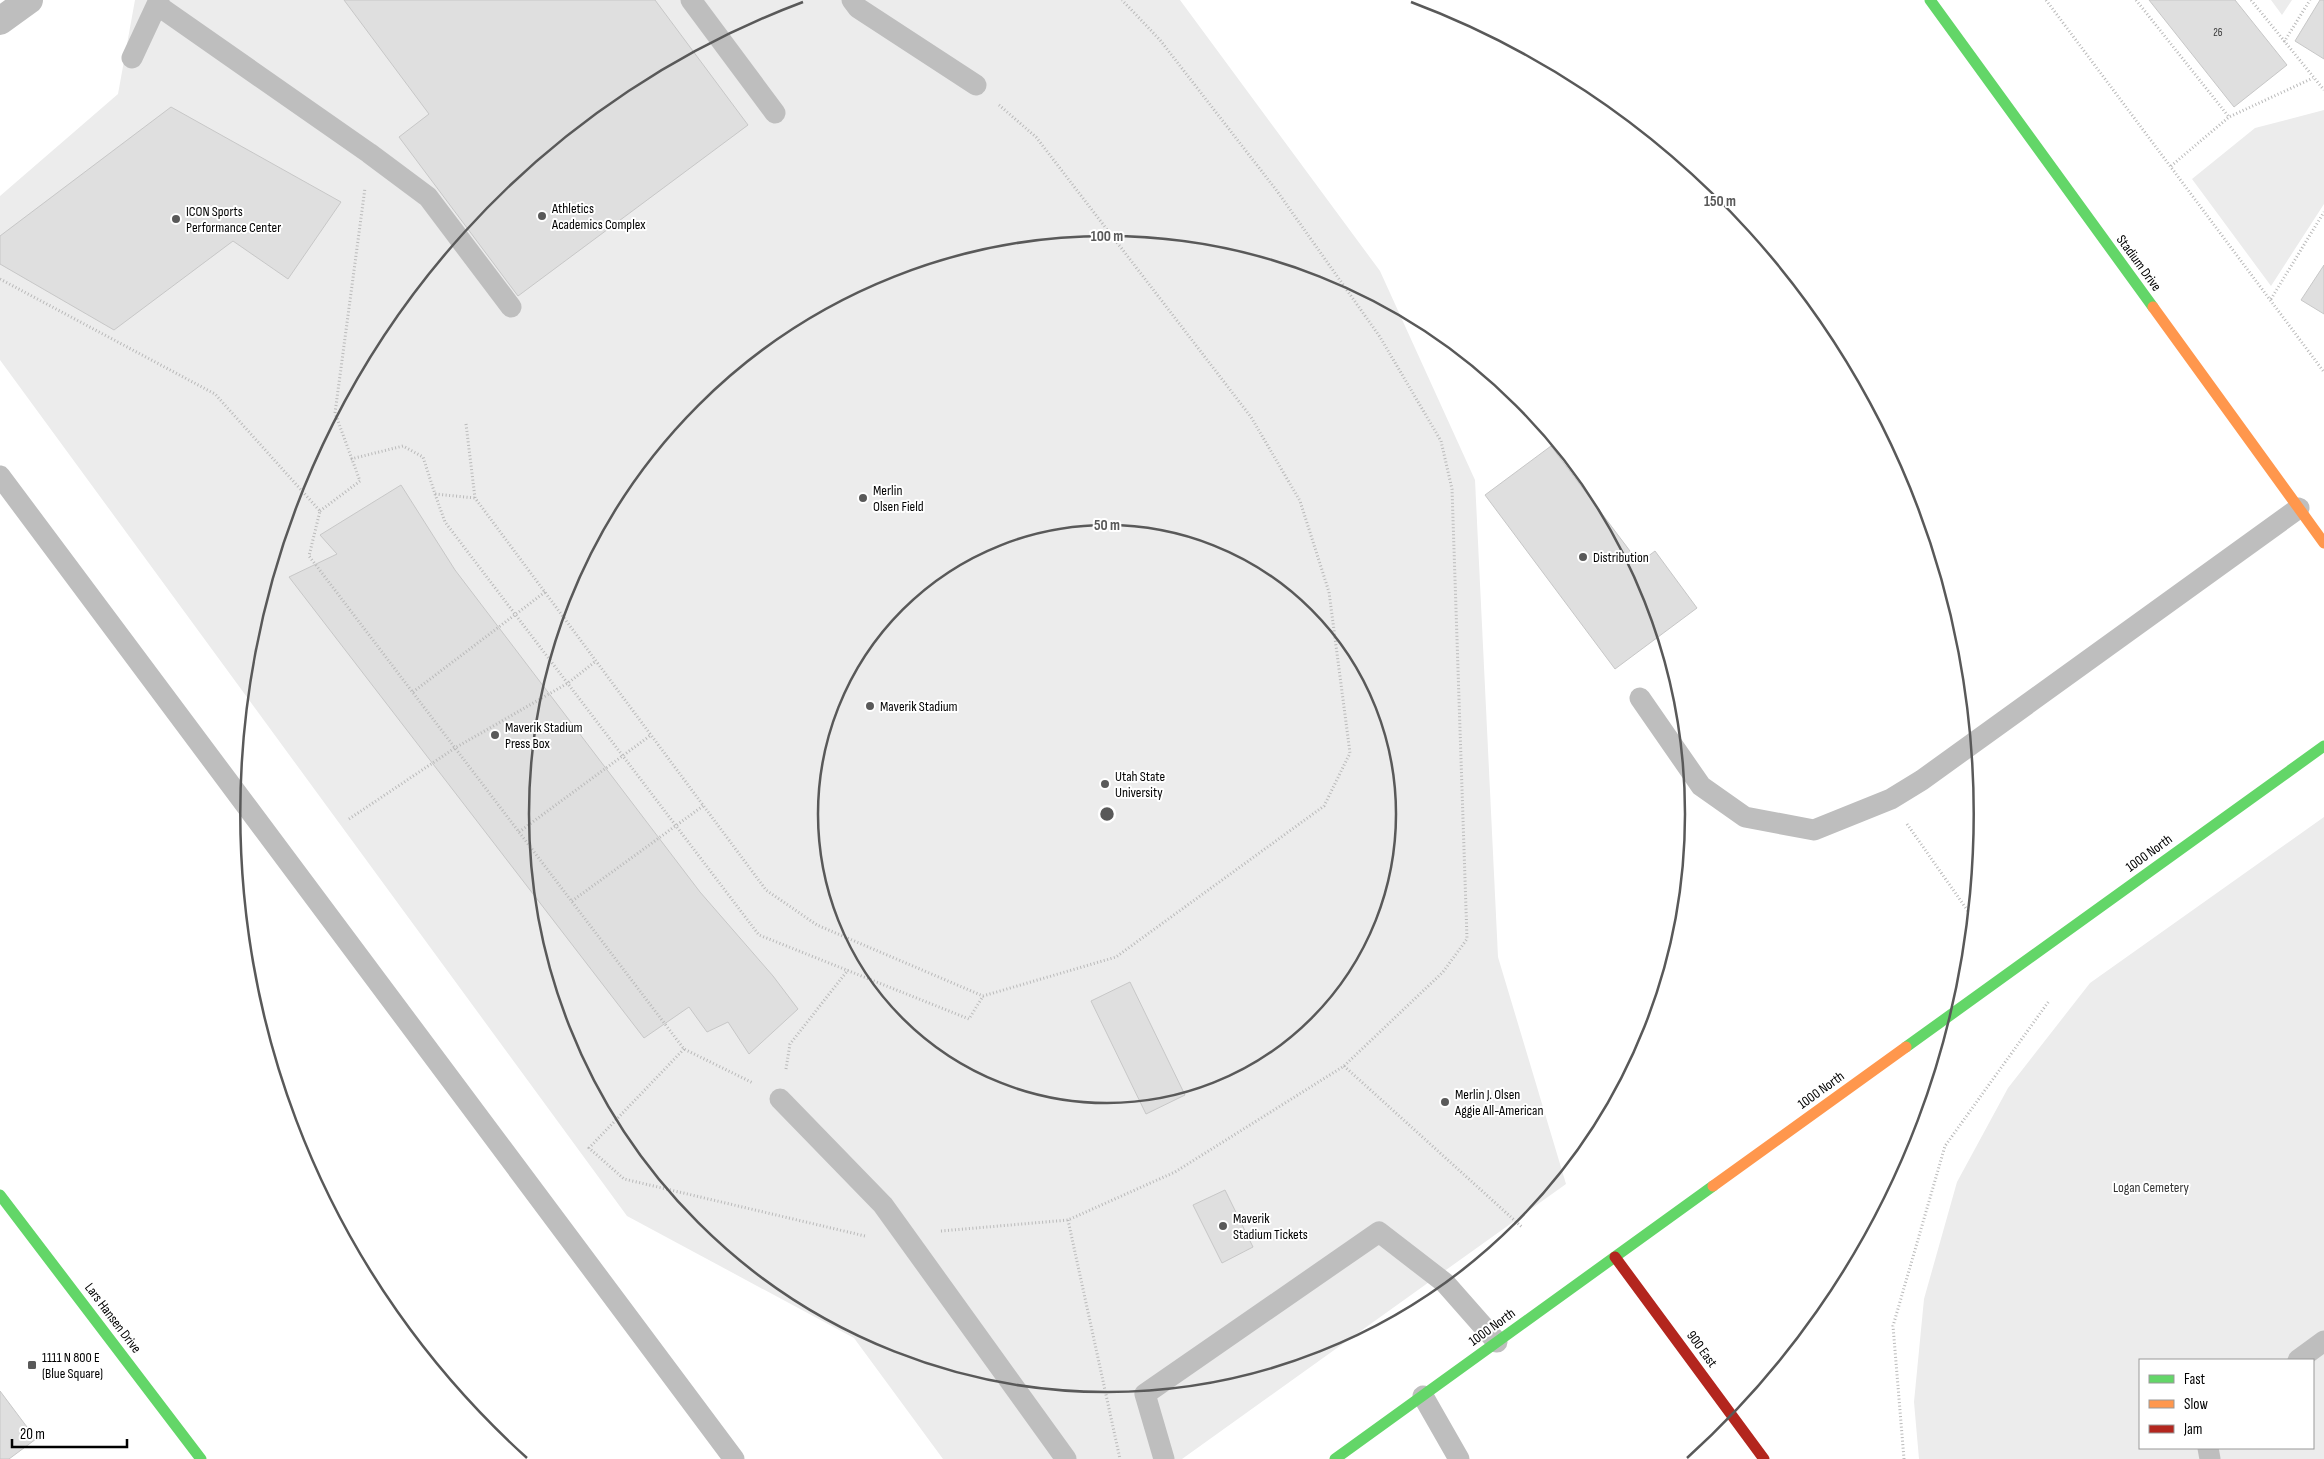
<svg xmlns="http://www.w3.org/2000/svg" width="2324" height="1459" viewBox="0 0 2324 1459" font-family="'Sofia Sans Condensed',sans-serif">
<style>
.green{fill:#ececec;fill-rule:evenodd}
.building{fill:#dfdfdf;stroke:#c7c7c7}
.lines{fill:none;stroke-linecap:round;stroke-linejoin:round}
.path{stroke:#b9b9b9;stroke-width:3;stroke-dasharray:1 2.5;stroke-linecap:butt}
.lane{stroke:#bebebe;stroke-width:21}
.street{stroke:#bebebe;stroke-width:28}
.fast{stroke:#63d668;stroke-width:11}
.slow{stroke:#ff974d;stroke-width:11}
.jam{stroke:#b3261e;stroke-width:11}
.ring{fill:none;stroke:#595959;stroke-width:2.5}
.poi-dot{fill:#595959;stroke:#fff;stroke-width:2}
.labels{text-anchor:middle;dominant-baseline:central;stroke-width:4;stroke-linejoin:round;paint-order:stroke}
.number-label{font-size:11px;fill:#383838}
.poi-label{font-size:14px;fill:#000;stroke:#fff;text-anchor:start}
.street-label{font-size:14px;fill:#000;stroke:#fff}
.park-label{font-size:14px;fill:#333;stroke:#fff}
.centre{fill:#595959;stroke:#fff;stroke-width:2.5}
.ring-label{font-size:15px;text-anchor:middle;font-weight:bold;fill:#595959;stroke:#fff;stroke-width:4;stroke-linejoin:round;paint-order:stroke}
</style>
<rect width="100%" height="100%" fill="#fff"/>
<path class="green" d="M 135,0 L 1180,0 L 1380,271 L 1475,480 L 1498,957 L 1566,1184 L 1182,1459 L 943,1459 L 854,1338 L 627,1216 L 0,360 L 0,196 L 118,94 Z
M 2271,0 L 2292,0 L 2282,15 Z
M 2324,110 L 2324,204 L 2271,286 L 2192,179 L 2255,128 Z
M 2324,817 L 2324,1459 L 1919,1459 L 1914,1402 L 1924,1299 L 1957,1182 L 2008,1088 L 2090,983 ZM 2140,1360 L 2313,1360 L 2313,1448 L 2140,1448 Z"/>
<path class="building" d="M 344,0 L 655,0 L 748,125 L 518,296 L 399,137 L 429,114 Z
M 2149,0 L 2235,0 L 2287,65 L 2234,107 Z
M 2320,0 L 2324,0 L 2324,59 L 2295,41 Z
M 171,107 L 341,202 L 288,279 L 233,241 L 114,330 L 0,264 L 0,236 Z
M 2324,265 L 2324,314 L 2301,300 Z
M 1551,446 L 1639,563 L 1655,551 L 1697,608 L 1615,669 L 1485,495 Z
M 401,485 L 455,570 L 700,892 L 773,976 L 798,1009 L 749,1054 L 728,1022 L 707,1032 L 689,1007 L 644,1038 L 289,577 L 337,554 L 320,535 Z
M 1130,982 L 1185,1095 L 1146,1114 L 1091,1001 Z
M 1225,1190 L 1253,1247 L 1222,1263 L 1193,1205 Z
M 0,1391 L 36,1439 L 9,1459 L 0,1459 Z"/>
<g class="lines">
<path class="path" d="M 2046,0 L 2324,372
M 2136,0 L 2229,117
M 2251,0 L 2324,90
M 2284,42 L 2310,0
M 2171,166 L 2229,117 L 2313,78
M 0,279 L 215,394 L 320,511 L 309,556 L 684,1049 L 753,1083
M 2271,299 L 2324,212
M 466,424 L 475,498 L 766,890 L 817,925 L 983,996 L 1116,957 L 1324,806 L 1350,753 L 1329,592 L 1300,501 L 1251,417 L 1036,137 L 999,105
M 351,459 L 403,446 L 423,457 L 435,494 L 475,498
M 435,494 L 445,522 L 759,935 L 969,1019 L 983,996
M 320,511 L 360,481 L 335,413 L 365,188
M 413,692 L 545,592
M 349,819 L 455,748 L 568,683 L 596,661
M 1907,824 L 1968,911
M 519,832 L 651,735
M 572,901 L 703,806
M 684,1049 L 589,1148 L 624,1179 L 865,1236
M 1344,1066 L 1523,1228
M 786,1069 L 790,1044 L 848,970
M 1068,1220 L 1120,1459
M 941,1231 L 1068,1220 L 1175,1172 L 1344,1066 L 1443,972 L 1467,939 L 1452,489 L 1441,441 L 1380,337 L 1277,191 L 1160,40 L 1122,0
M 1904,1459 L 1893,1326 L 1945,1146 L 2049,1001"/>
<path class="lane" d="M 691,0 L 775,113
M 852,0 L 858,8 L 976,85
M 157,5 L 369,153 L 428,197 L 511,307
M 132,58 L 159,0
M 0,476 L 734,1459
M 1640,698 L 1701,786 L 1745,817 L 1814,830 L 1891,799 L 1922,780 L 2299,508
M 780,1099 L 883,1205 L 1066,1459
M 2298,1360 L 2324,1341
M 1423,1396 L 1459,1459
M 2208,1448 L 2210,1459
M 1164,1459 L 1145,1394 L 1379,1232 L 1445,1283 L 1497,1342"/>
<path class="street" d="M 0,21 L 29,0"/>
<path class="fast" d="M 1930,0 L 2153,307
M 1906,1047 L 2324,746
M 0,1195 L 201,1459
M 1335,1459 L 1713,1186"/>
<path class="slow" d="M 2153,307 L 2324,543
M 1713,1186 L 1906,1047"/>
<path class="jam" d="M 1615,1257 L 1764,1459"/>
</g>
<g class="ring">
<circle cx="1107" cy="814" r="289"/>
<circle cx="1107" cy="814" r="578"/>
<path d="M527 1458A867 867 0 0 1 803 2M1411 2A867 867 0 0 1 1687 1458"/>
</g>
<g class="poi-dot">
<circle cx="542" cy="216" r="5"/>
<circle cx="176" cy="219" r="5"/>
<circle cx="863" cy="498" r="5"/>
<circle cx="1583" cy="557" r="5"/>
<circle cx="870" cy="706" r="5"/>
<circle cx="495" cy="735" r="5"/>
<circle cx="1105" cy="784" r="5"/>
<circle cx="1445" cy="1102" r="5"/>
<circle cx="1223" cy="1226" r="5"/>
<rect x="27" y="1360" width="10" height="10" rx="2.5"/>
</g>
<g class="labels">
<g class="number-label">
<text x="2218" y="32">26</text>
</g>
<g class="poi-label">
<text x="552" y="208">Athletics<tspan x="552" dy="16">Academics Complex</tspan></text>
<text x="186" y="211">ICON Sports<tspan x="186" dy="16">Performance Center</tspan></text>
<text x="873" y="490">Merlin<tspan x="873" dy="16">Olsen Field</tspan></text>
<text x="1593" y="557">Distribution</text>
<text x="880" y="706">Maverik Stadium</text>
<text x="505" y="727">Maverik Stadium<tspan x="505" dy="16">Press Box</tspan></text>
<text x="1115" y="776">Utah State<tspan x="1115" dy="16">University</tspan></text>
<text x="1455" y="1094">Merlin J. Olsen<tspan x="1455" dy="16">Aggie All-American</tspan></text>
<text x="1233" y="1218">Maverik<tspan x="1233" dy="16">Stadium Tickets</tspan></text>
<text x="42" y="1357">1111 N 800 E<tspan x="42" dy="16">(Blue Square)</tspan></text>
</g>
<g class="street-label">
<text transform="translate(2139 263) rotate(54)">Stadium Drive</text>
<text transform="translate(2149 853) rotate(-36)">1000 North</text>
<text transform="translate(1821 1090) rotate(-36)">1000 North</text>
<text transform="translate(113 1318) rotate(53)">Lars Hansen Drive</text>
<text transform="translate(1492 1327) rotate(-36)">1000 North</text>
<text transform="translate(1702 1349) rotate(54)">900 East</text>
</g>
<g class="park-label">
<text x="2151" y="1187">Logan Cemetery</text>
</g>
</g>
<circle cx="1107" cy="814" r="8" class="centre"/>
<g class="ring-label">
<text x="1720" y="206">150 m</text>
<text x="1107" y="241">100 m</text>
<text x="1107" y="530">50 m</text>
</g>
<rect x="2139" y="1359" width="175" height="90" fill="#ffffff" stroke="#999999"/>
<rect x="2149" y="1375" width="25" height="8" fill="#63d668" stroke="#999999"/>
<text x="2184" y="1384" font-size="15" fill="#000000">Fast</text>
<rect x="2149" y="1400" width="25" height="8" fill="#ff974d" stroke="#999999"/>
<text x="2184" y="1409" font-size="15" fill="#000000">Slow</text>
<rect x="2149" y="1425" width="25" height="8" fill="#b3261e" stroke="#999999"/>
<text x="2184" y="1434" font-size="15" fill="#000000">Jam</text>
<path d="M12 1439v8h115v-8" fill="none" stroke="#000000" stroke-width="2.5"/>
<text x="20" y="1439" font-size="15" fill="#000000" stroke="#ffffff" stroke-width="4" paint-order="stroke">20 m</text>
</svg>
